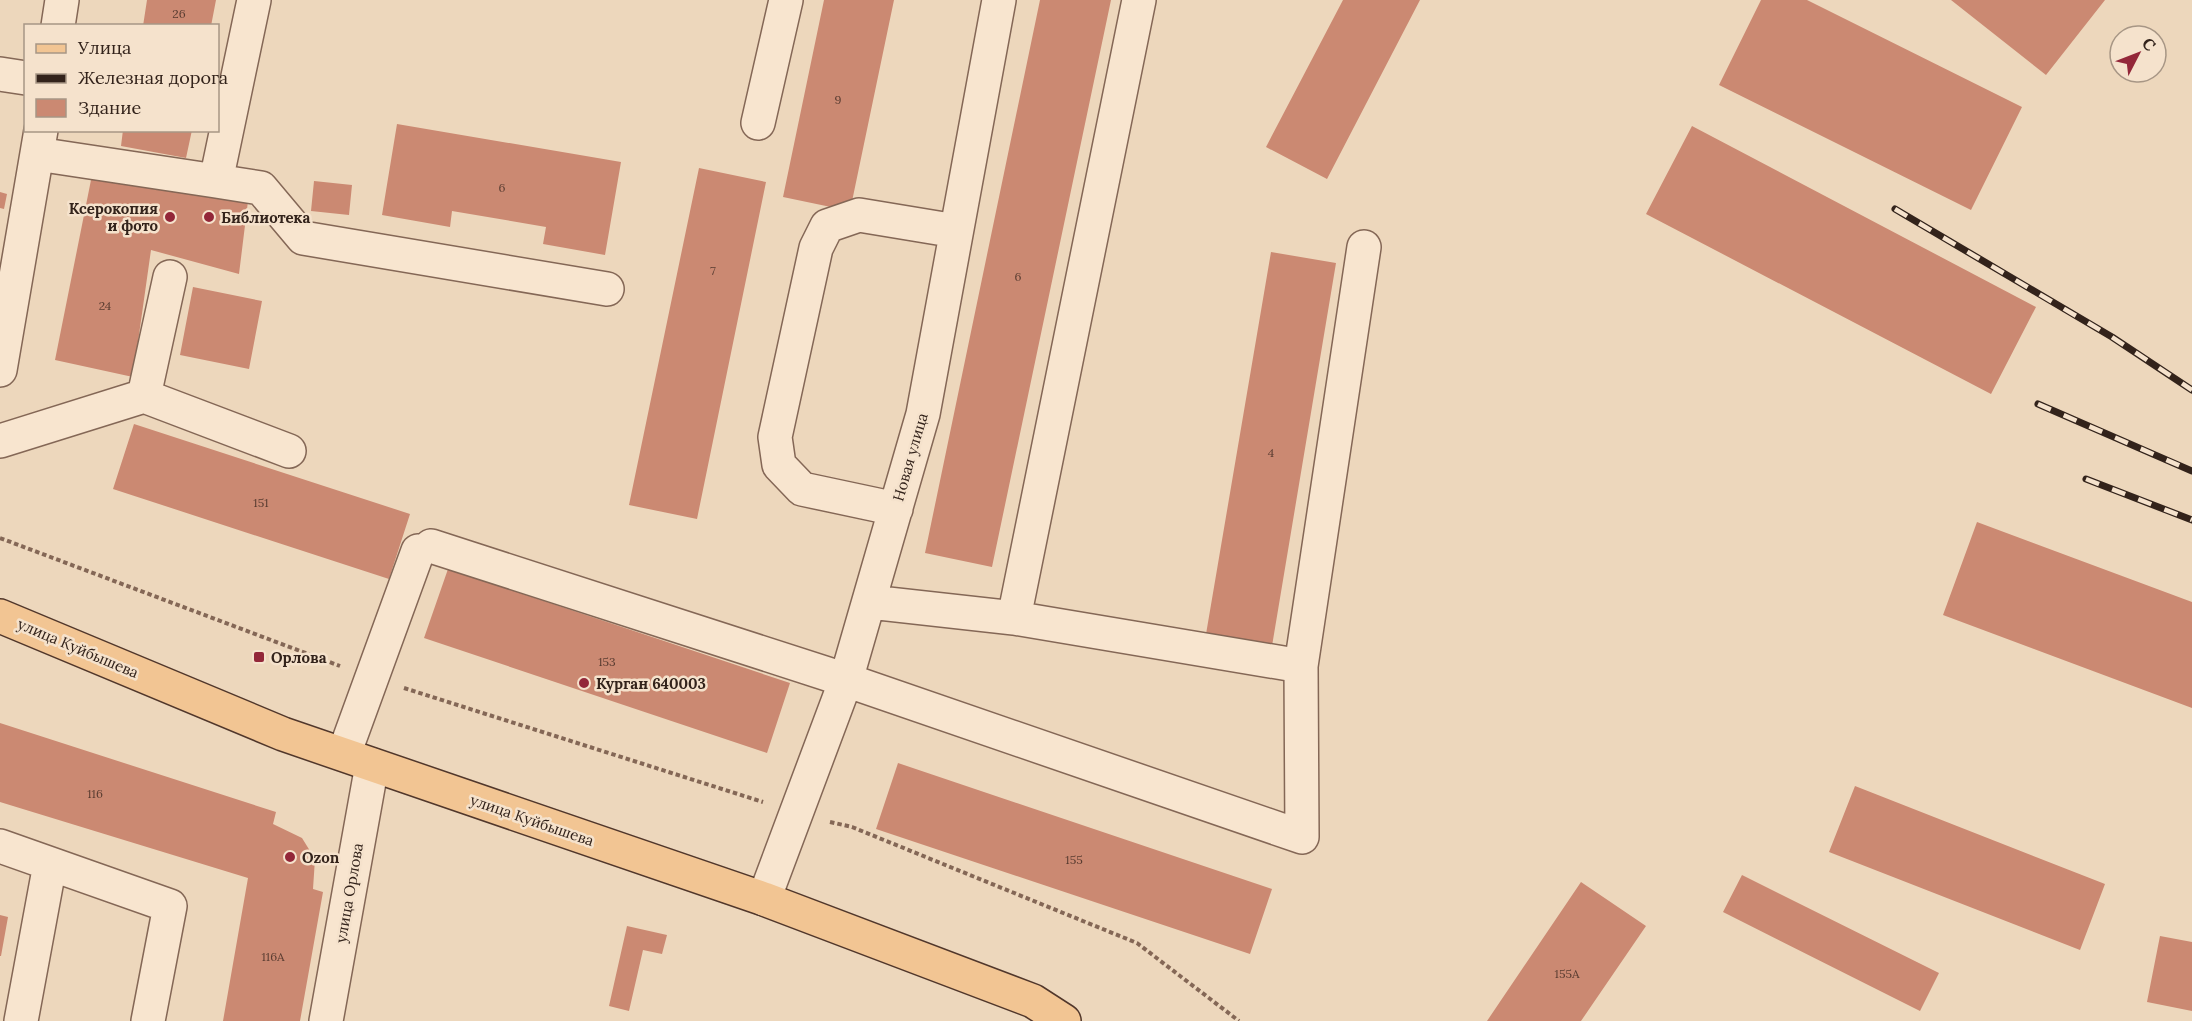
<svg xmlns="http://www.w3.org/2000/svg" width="2192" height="1021" viewBox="0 0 2192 1021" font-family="Lora,serif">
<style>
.building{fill:#cb8972}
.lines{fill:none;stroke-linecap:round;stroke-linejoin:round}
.minor-casing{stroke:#846756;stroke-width:36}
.major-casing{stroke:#51372b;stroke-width:36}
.path{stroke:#846756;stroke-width:4;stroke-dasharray:4.5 3;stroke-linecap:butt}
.minor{stroke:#f8e5cf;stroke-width:33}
.major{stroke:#f2c593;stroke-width:33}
.rail-casing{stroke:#33231b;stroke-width:7}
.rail{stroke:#f5e2cc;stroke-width:4.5;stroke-dasharray:14;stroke-linecap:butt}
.poi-dot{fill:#932739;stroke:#f5e2cc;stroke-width:2}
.labels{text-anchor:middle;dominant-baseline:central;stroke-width:5;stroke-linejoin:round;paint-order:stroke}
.number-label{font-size:12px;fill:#593c31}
.poi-label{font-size:15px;font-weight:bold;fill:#33231b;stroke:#f5e2cc;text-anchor:start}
.street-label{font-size:15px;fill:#33231b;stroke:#f5e2cc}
</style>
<rect width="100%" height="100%" fill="#edd7bc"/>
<path class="building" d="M 147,0 L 216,0 L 211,26 L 143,26 Z
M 824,0 L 894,0 L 850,211 L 783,197 Z
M 1040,0 L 1111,0 L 992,567 L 925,553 Z
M 1343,0 L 1420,0 L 1327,179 L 1266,147 Z
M 1761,0 L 1807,0 L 2022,107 L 1971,210 L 1719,85 Z
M 1951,0 L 2105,0 L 2046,75 Z
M 397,124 L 621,162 L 605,255 L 543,244 L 546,227 L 452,211 L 450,227 L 382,215 Z
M 1692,126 L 2036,307 L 1991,394 L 1646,214 Z
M 123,130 L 192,130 L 186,158 L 121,146 Z
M 699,168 L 766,182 L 697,519 L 629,505 Z
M 92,175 L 248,201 L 239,274 L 151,250 L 133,377 L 55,360 Z
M 314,181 L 352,185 L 349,215 L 311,211 Z
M 0,192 L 7,194 L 4,209 L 0,208 Z
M 1271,252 L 1336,263 L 1271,652 L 1205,640 Z
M 193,287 L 262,301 L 249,369 L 180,355 Z
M 134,424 L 410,514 L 389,579 L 113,489 Z
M 1977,522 L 2192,602 L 2192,708 L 1943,615 Z
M 448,569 L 790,683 L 767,753 L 424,638 Z
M 0,723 L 276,812 L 273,824 L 302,838 L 315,859 L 313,889 L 323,892 L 300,1021 L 223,1021 L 248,878 L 0,802 Z
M 898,763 L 1272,889 L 1250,954 L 876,829 Z
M 1855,786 L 2105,884 L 2080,950 L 1829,852 Z
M 1742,875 L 1939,973 L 1920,1011 L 1723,912 Z
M 1581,882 L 1646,926 L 1581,1021 L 1487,1021 Z
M 0,915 L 8,917 L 1,956 L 0,956 Z
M 627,926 L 667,935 L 662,954 L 643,950 L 629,1011 L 609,1006 Z
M 2160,936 L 2192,942 L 2192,1011 L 2147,1002 Z"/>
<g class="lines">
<defs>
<path id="minor" d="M 254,0 L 216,181 L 261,188 L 303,238 L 607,289
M 58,26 L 62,0
M 0,74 L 26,78
M 758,123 L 786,0
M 37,154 L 216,181
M 0,370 L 41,130
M 144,396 L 170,277
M 0,441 L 144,396 L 289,451
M 896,509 L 802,489 L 779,465 L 775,437 L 816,248 L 827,226 L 859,215 L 956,231
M 431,546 L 846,680 L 1302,837 L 1301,666
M 870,602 L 1014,618 L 1301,666 L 1364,247
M 1014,618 L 1139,0
M 344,754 L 418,551
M 0,846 L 170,906 L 148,1021
M 764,899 L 846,680 L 923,414 L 999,0
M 21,1021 L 50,864
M 326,1021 L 372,765"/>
<path id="major" d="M 0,616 L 283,734 L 764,899 L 1033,1001 L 1064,1021"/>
</defs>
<use href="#minor" class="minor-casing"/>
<use href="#major" class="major-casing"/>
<path class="path" d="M 0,538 L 340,666
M 404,688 L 763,802
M 830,822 L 852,827 L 1137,943 L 1239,1021"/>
<use href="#minor" class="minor"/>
<use href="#major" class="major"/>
<defs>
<path id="rail" d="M 1895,209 L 2112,337 L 2192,390
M 2038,404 L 2192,471
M 2086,479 L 2192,520"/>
</defs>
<use href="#rail" class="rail-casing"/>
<use href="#rail" class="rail"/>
</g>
<g class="poi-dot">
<circle cx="170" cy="217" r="6"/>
<circle cx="209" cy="217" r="6"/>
<rect x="253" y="651" width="12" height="12" rx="3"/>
<circle cx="584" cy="683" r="6"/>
<circle cx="290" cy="857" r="6"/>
</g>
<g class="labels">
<g class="number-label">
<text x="179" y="13">26</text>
<text x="838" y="99">9</text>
<text x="502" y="187">6</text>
<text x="713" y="270">7</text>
<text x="1018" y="276">6</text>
<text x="105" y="305">24</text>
<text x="1271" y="452">4</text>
<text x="261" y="502">151</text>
<text x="607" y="661">153</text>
<text x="95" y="793">116</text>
<text x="1074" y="859">155</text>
<text x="273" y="956">116А</text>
<text x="1567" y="973">155А</text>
</g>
<g class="poi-label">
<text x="158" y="208" text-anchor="end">Ксерокопия<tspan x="158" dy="17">и фото</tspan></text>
<text x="221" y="217">Библиотека</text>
<text x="271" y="657">Орлова</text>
<text x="596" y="683">Курган 640003</text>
<text x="302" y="857">Ozon</text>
</g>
<g class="street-label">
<text transform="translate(910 457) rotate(-74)">Новая улица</text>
<text transform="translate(78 648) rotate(23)">улица Куйбышева</text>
<text transform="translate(532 820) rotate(19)">улица Куйбышева</text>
<text transform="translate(349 893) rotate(-80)">улица Орлова</text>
</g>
</g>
<rect x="24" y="24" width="195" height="108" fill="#f5e2cc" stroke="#a79685" stroke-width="1.5"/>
<rect x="36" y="44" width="30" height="9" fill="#f2c593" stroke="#a79685" stroke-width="1.5"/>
<text x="78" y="54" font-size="18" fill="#33231b">Улица</text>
<rect x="36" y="74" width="30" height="9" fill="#33231b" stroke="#a79685" stroke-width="1.5"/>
<text x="78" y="84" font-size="18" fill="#33231b">Железная дорога</text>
<rect x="36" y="99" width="30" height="18" fill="#cb8972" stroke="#a79685" stroke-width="1.5"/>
<text x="78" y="114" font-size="18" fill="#33231b">Здание</text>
<g transform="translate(2138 54) rotate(48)"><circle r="28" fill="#f5e2cc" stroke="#a79685" stroke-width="1.5"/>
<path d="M0-4.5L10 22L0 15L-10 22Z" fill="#932739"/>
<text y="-9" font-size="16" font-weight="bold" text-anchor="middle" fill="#33231b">С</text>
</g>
</svg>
